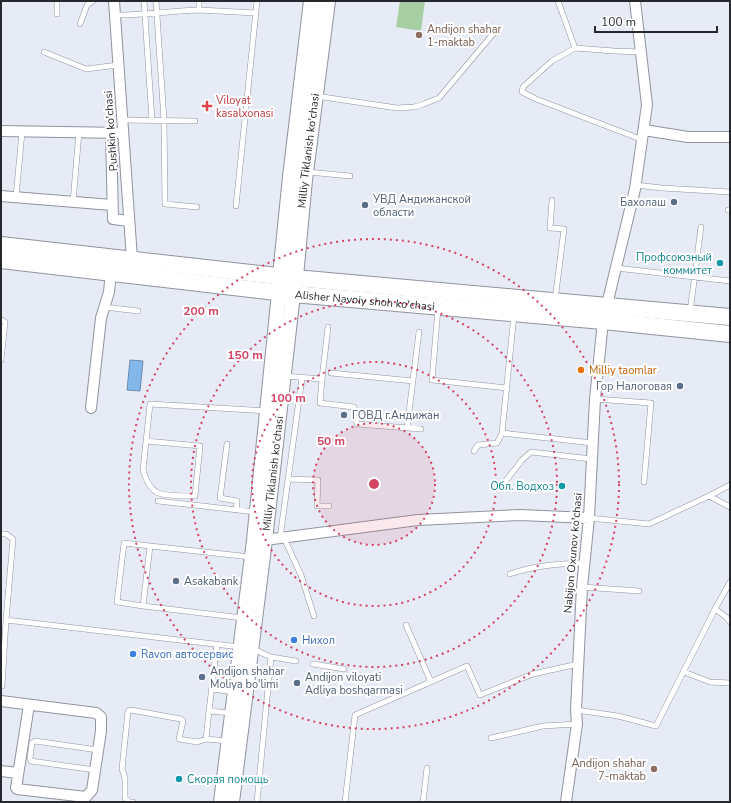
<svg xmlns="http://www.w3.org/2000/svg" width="731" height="803" viewBox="0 0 731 803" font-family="'Nunito Sans',sans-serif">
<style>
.green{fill:#a8cfa3}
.water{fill:#84b7e9;stroke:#688cb1}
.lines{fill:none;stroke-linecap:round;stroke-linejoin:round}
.lane-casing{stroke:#90949e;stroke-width:6}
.street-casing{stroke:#90949e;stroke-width:12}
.secondary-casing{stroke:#90949e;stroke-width:16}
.primary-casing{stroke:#90949e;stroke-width:18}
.lane{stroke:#fff;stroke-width:5}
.street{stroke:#fff;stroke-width:10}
.secondary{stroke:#fff;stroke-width:14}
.primary{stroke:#fff;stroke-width:16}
.ring{fill:none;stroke:#d34463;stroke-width:2;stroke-dasharray:2 4}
.education-dot{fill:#8d6e63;stroke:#fff;stroke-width:1.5}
.health-dot{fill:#e0444e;stroke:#fff;stroke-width:1.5}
.service-dot{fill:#5c6f8a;stroke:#fff;stroke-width:1.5}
.culture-dot{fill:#0f9aa8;stroke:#fff;stroke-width:1.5}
.food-dot{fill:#e8710a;stroke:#fff;stroke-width:1.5}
.shop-dot{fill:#3f7fe0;stroke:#fff;stroke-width:1.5}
.labels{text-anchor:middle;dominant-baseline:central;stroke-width:4;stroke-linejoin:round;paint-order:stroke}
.education-label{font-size:11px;fill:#785e54;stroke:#fff;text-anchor:start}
.health-label{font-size:11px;fill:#be3a42;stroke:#fff;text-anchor:start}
.street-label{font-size:11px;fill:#27282d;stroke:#fff}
.service-label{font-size:11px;fill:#4e5e75;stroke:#fff;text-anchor:start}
.culture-label{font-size:11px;fill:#0d838f;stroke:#fff;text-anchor:end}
.food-label{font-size:11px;fill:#c56008;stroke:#fff;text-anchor:start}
.shop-label{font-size:11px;fill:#366cbe;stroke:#fff;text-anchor:start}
.centre{fill:#d34463;stroke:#fff;stroke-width:2}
.ring-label{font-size:12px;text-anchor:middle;font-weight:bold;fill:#d34463;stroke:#fff;stroke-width:4;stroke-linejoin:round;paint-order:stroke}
</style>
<rect width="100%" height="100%" fill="#e7ebf6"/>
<path class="green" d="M 400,1 L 425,1 L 421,31 L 396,27 Z"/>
<path class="water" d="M 130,360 L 143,361 L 140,391 L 127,390 Z"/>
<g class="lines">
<defs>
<path id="lane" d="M 144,1 L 152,120
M 156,1 L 164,120 L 165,204 L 197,207
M 558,1 L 575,48 L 614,51 L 641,52
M 199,10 L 256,13
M 57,14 L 57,1
M 115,15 C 143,15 171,11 199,10 L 199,1
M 80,24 L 87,5 L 93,1
M 575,48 L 552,61 L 523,87 L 522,91 L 522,92 L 536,99 L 643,140
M 44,52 L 86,69 L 118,65
M 316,96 L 397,108 L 414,107 L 424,104 L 439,98 L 493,34
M 122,120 L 195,121
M 308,172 L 350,176
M 635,185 L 662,188 L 730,192
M 16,197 L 22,132
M 552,200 L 550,228 L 564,229 L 555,300
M 73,202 L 79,132
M 236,206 L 257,1
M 728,210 L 730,210
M 616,268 L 730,281
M 104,307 L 138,311
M 438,308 L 432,380 L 507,388
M 690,312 L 701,227
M 1,320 L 5,322 L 1,360
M 331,373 L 413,381
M 284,376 L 322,379 L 320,403 L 354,407 L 357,424 L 421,429
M 322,379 L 328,327
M 595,399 L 651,403 L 644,482
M 407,428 L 419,332
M 502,433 L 514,315
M 146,441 L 200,446 L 195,496 C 186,496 163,496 156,492 C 149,487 145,477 143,470 L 150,404 L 267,411
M 227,444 L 220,498 L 237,501 L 236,510
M 474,451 L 478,445 L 497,443 L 502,433 L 593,443
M 288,479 L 318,480 L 317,506 L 329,506
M 504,483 L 522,460 L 531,452 L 592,459
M 709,496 L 730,507
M 158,501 L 256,512
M 589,518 L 649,524 L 709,496 L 730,485
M 1,534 L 6,534 L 13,539 L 6,620 L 2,686
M 280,538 L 302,378
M 284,538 L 301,575 L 314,616
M 510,574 C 537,565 557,564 585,563
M 730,582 L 715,609 L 726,617 L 730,622
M 582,587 L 639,591
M 143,606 L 117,602 L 124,543 L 150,546
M 243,618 L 143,606 L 150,546 L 251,557
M 6,620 L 240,647
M 406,625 L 431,682
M 217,644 L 209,711 L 231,713
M 253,649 L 271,657 L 257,802
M 271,657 L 296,661
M 313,664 L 344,669
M 684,672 L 710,682 L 730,683
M 212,689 L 235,692
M 576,710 L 618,716 L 656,726 L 715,609
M 491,738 L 543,726 L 577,724
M 206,739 L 227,741
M 95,770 L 31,761 L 30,758 L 32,743 L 35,741 L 98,750
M 133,802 L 129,802 L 125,798 L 125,778 L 122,769 L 128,711 L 131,710 L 181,719 L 183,721 L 179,739 L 197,742 L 206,739 L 209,711
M 345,802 L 355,715 L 467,666 L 480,695 L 533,674 L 578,664
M 423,802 L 427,768"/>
<path id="street" d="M 114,1 L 132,259
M 644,130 L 688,137 L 730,137
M 1,131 L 123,133
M 111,133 L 113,219 L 129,221
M 1,196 L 112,205
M 91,408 L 101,318 L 109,292 L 111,272
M 265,540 L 418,520 L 520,515 L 589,518
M 1,701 L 96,713 L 101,717 L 101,731 L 92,790 L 86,797 L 17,789 L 16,788 L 29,705
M 1,771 L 18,773
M 566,802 L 577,724 L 576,710 L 582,587 L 589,518 L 595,399 L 603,321 L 635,189 L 647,105 L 635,1"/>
<g id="secondary">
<path d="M 221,802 L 254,540 L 279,293"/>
<path id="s1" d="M 232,802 L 265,540 L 293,294"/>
</g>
<g id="primary">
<path d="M 1,245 L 295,278 L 730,317"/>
<path id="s2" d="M 1,260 L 293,294 L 603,321 L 730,334"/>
<path d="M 280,285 L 291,177 L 312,1"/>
<path id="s3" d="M 294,287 L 304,180 L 327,1"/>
</g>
</defs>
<use href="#lane" class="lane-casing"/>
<use href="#street" class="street-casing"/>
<use href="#secondary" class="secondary-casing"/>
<use href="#primary" class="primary-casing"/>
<use href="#lane" class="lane"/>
<use href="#street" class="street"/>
<use href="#secondary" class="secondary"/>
<use href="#primary" class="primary"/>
</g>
<circle cx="374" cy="484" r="61" fill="#d34463" fill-opacity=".12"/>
<g class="ring">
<circle cx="374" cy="484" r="61"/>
<circle cx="374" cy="484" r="122"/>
<circle cx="374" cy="484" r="183"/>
<circle cx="374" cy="484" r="245"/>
</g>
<g class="education-dot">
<circle cx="419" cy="35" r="4"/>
<circle cx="654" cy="769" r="4"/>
</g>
<path class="health-dot" d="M205 100h4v4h4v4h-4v4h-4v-4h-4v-4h4z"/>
<g class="service-dot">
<circle cx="674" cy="202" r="4"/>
<circle cx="365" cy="205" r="4"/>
<circle cx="680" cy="386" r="4"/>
<circle cx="344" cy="415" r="4"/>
<circle cx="176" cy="581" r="4"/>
<circle cx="202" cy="677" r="4"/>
<circle cx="297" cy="683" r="4"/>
</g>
<g class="culture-dot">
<circle cx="720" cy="263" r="4"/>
<circle cx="562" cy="486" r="4"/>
<circle cx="179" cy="779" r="4"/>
</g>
<circle class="food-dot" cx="581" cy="370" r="4"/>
<g class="shop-dot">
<circle cx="294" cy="640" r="4"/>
<circle cx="133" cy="654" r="4"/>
</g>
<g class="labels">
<g class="education-label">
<text x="427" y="29">Andijon shahar<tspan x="427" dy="13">1-maktab</tspan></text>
<text x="646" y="763" text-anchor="end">Andijon shahar<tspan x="646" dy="13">7-maktab</tspan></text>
</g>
<g class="health-label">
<text x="216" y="100">Viloyat<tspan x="216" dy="13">kasalxonasi</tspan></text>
</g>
<g class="street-label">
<text transform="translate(111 131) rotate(-94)">Pushkin ko'chasi</text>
<text stroke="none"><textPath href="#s3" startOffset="137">Milliy Tiklanish ko'chasi</textPath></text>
<text stroke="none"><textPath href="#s2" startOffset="366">Alisher Navoiy shoh ko'chasi</textPath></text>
<text stroke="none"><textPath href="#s1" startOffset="331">Milliy Tiklanish ko'chasi</textPath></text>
<text transform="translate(573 553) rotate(-85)">Nabijon Oxunov ko'chasi</text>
</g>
<g class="service-label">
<text x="373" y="199">УВД Андижанской<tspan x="373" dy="13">области</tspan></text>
<text x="666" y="202" text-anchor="end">Бахолаш</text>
<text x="672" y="386" text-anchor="end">Гор Налоговая</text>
<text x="352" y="415">ГОВД г.Андижан</text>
<text x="184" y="581">Asakabank</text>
<text x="210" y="671">Andijon shahar<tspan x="210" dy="13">Moliya bo'limi</tspan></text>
<text x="305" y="677">Andijon viloyati<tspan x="305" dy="13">Adliya boshqarmasi</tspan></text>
</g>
<g class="culture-label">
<text x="712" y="257">Профсоюзный<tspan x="712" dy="13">коммитет</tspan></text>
<text x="554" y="486">Обл. Водхоз</text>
<text x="187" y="779" text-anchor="start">Скорая помощь</text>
</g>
<g class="food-label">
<text x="589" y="370">Milliy taomlar</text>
</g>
<g class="shop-label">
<text x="302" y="640">Нихол</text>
<text x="141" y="654">Ravon автосервис</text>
</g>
</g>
<circle cx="374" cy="484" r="6" class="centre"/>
<g class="ring-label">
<text x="201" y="315">200 m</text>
<text x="245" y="359">150 m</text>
<text x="288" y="402">100 m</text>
<text x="331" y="445">50 m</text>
</g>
<rect width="731" height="803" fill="none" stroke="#27282d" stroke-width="4"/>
<path d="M595 26v6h122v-6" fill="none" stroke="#27282d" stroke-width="2"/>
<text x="601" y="26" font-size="12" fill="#27282d" stroke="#ffffff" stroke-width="3" paint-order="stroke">100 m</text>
</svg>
